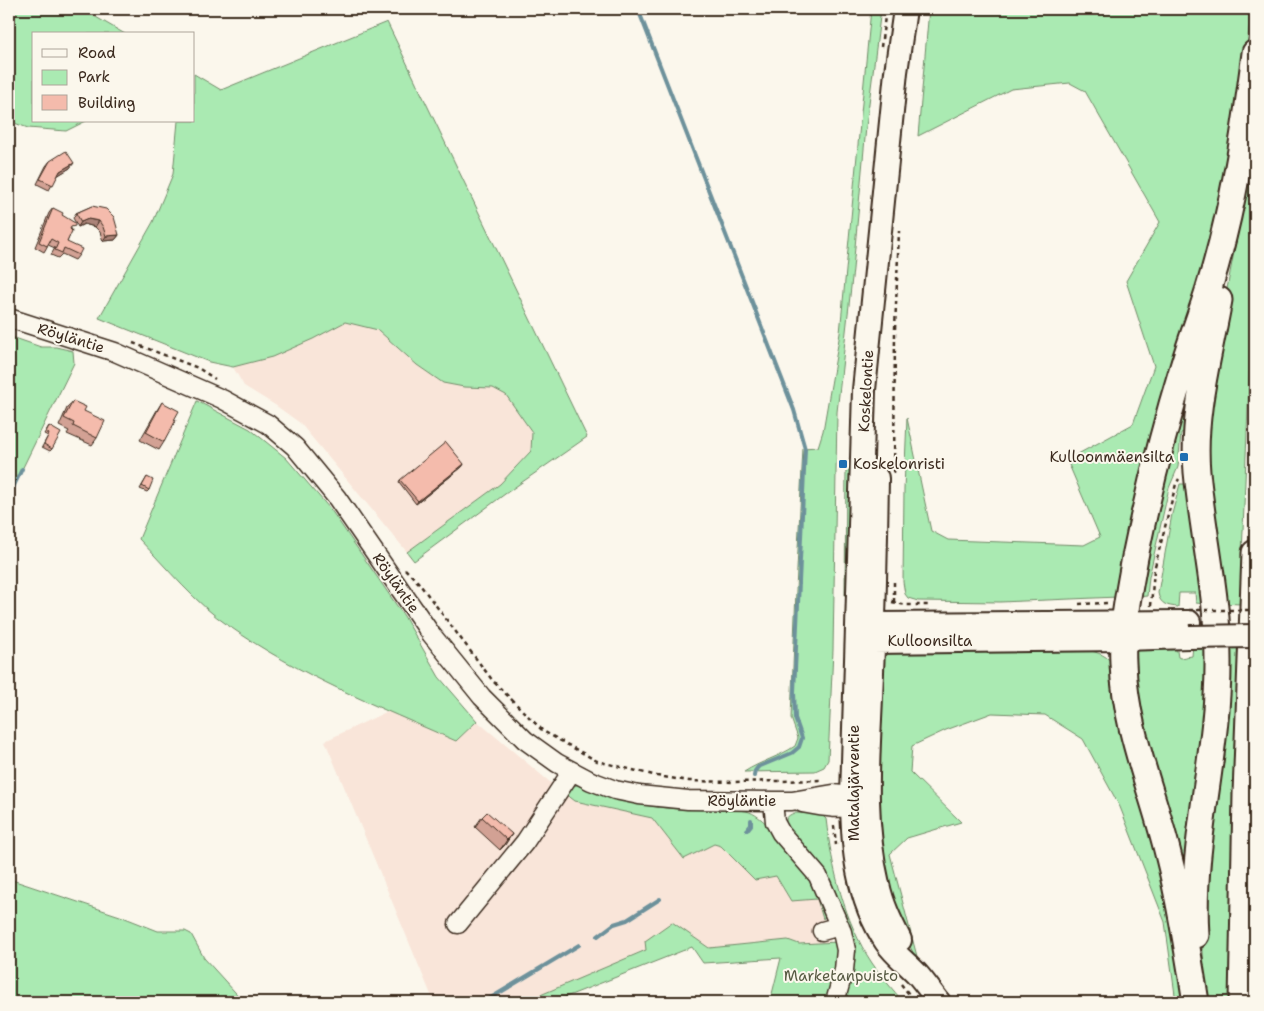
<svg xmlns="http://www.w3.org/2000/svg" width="1264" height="1011" viewBox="0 0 1264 1011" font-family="'Shantell Sans',sans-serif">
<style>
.built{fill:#f9e5d9}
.green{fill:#aaeab2;stroke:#728a68}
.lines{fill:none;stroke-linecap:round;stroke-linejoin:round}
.stream{stroke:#6d919b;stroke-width:4}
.minor-casing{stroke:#3b2a1e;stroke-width:21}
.major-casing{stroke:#3b2a1e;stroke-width:26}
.highway-casing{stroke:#3b2a1e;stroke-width:29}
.path{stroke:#3b2a1e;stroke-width:2.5;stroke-dasharray:4 4;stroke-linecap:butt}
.minor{stroke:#fbf7ec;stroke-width:18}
.major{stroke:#fbf7ec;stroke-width:22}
.highway{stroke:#fbf7ec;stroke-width:25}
.major-bridge-casing{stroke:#3b2a1e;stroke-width:26;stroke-linecap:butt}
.path-bridge{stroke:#3b2a1e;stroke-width:2.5;stroke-dasharray:4 4;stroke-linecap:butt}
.major-bridge{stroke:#fbf7ec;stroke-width:22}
.wall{fill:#d2a194;stroke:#3b2a1e}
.shaded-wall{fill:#ab8378;stroke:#3b2a1e}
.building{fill:#f4bbac;stroke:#3b2a1e}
.poi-dot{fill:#1f6fb2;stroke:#fbf7ec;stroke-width:2}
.labels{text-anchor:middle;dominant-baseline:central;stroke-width:4;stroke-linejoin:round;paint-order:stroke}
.street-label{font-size:15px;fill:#3b2a1e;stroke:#fbf7ec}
.poi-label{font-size:15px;fill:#3b2a1e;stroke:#fbf7ec;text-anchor:end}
.park-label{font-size:15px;fill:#575a43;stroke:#fbf7ec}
</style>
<rect width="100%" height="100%" fill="#fbf7ec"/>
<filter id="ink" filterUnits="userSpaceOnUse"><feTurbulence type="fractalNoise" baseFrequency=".02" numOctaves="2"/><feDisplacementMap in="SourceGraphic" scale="10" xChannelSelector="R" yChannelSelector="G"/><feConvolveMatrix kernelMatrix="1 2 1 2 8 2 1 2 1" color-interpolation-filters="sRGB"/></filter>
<g filter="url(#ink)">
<path class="built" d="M 345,322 L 378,330 L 417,365 L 443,383 L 464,387 L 493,388 L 506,395 L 532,432 L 531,451 L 500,484 L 407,552 L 300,423 L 275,405 L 244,386 L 233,367 L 272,357 L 313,339 Z
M 388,711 L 456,741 L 477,721 L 551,783 L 575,801 L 652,818 L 684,859 L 714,844 L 721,846 L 755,880 L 776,876 L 791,901 L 817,899 L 831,943 L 799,944 L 788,940 L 709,948 L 672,922 L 646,950 L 524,1002 L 434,1002 L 325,741 Z"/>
<path class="green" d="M 9,9 L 82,9 L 125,34 L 34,34 L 34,121 L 86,121 L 66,131 L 28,128 L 9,121 Z
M 871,9 L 881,9 L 866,127 L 853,269 L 837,412 L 833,650 L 828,760 L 824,767 L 815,771 L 744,772 C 761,761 779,757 795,746 L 798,738 L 791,718 L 796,590 L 803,448 L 818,447 L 823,431 L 840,333 Z
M 929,9 L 1252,9 L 1226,188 L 1118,597 L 1000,602 L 918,601 L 908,598 L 905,594 L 903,582 L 904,489 L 907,418 L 931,531 L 948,540 L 1084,545 L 1100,537 L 1067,460 L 1133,424 L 1154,366 L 1126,281 L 1160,222 L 1085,91 L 1070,83 L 1011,89 L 918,136 Z
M 387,22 L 587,437 L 505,494 L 414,561 L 407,552 L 500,484 L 531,451 L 532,432 L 506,395 L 493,388 L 464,387 L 443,383 L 417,365 L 378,330 L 345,322 L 313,339 L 272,357 L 233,367 L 209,362 L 99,318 L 153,222 L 173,174 L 178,121 L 194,121 L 194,74 L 221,90 Z
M 1255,109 L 1255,235 L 1240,604 L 1221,603 L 1204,447 L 1223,310 L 1244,199 Z
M 9,336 L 41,347 L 56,347 L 73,351 L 74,363 L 9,496 Z
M 1200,345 L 1187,431 L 1181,433 L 1178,467 L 1169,488 L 1149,577 L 1147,596 L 1137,597 L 1145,556 Z
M 197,401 L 250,429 L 286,458 L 331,510 L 404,616 L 439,677 L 477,721 L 456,741 C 379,707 298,675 229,626 C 195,603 168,569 139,539 Z
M 846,468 L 850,468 L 852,476 L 852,598 L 845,596 Z
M 1180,484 L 1187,484 L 1205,604 L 1196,603 L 1195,593 L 1179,593 L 1178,607 C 1168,606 1160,605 1158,593 L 1172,514 Z
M 1223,644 L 1238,645 L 1232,844 L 1229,1002 L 1207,1002 L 1202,940 Z
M 1176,645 L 1178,657 L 1180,658 L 1192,656 L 1193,645 L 1208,646 L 1208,699 L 1187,898 L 1135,714 L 1135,648 Z
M 1045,649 C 1065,650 1099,645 1112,663 L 1162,856 L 1186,1002 L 1176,1002 L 1165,922 L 1120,807 L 1083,739 L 1045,715 L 992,713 L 946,730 L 912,746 L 910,772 L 961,822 L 907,838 L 890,854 L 919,964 L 888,904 L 873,809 L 883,657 L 891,652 Z
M 577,785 C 605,796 635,805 666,808 C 692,811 720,806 746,811 C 755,813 762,820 769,826 C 788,850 822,884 825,916 L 823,919 L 817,899 L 791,901 L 776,876 L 755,880 L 721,846 L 714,844 L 684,859 L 652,818 L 575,801 L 566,794 L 570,787 Z
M 794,813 L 821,814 L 826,819 C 832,868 844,921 872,963 C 881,977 893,989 903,1002 L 770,1002 L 781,958 L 703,963 L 692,947 L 553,1002 L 524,1002 L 646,950 L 645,941 L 672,922 L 709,948 L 788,940 L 799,944 L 838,942 L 839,947 L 856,953 L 856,943 L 850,929 L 786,826 C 785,818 787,816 794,813 Z
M 9,879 L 120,916 L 158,931 L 185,931 L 191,934 L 204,958 L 244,1002 L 9,1002 Z"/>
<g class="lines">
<path class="stream" d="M 638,9 L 794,410 L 805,449 L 794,692 L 795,718 L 802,738 L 799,747 L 792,753 L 758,767 L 755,771 L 754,776
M 9,496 L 22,469
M 747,830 L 751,825 L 751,820
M 598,936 L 614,924 L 627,920 L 660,899
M 489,999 L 579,945"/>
<defs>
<path id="minor" d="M 9,318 L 115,352 L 222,399 L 268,424 L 295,447 L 337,498 L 431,634 L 482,697 L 525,740 L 557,763 L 591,781 L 615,790 L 639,795 L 688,800 L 773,801 L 792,801 L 833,794 L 852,796 L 862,801
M 773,801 L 775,822 L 781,833 L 818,876 L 842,932 L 846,950 L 844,970 L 835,1002
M 802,803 C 823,807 843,811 865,804
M 458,924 L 525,842 L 572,771
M 822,931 L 840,926"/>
<path id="major" d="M 905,9 L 896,72 L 864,390 L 852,796 C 852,846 857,899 886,942 C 895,955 908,964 918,975 C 925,983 932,993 939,1002
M 877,478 C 876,542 875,607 872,672 C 870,742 861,814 878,884 C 882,904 891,922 900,940
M 861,630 L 874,624 L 1189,622
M 860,634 L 873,642 L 1124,639 L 1189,637"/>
<path id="highway" d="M 1196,935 C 1190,843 1219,752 1218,660 C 1218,597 1203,535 1197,472 C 1192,415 1209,356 1219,300
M 1196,1002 C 1188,954 1181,905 1169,858 C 1154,793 1125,731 1123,663 C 1121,627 1129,592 1135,557 C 1148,493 1164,429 1183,367 C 1191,340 1201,314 1209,288 C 1233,211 1245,132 1255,53
M 1242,1002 L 1246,794 L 1255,553"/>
</defs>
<use href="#minor" class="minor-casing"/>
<use href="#major" class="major-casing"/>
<use href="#highway" class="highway-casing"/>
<path class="path" d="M 881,47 L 886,9
M 133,343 L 198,368 L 215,379
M 894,473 L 895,329 L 899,231
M 405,569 L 418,582 L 493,681 L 543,731 L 597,761 L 657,776 L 689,781 L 734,782 L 823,780
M 892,602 L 906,605 L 929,605
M 894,602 L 894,579
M 1079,604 L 1109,603
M 1151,606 L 1154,570 L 1176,484 L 1179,479
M 834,826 L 836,845
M 901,984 L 915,1002"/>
<use href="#minor" class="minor"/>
<use href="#major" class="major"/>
<use href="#highway" class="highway"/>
<defs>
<path id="major-bridge" d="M 1189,637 L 1255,636"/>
</defs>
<use href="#major-bridge" class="major-bridge-casing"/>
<path class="path-bridge" d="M 1189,610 L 1255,610"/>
<use href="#major-bridge" class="major-bridge"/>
</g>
<path class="wall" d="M 50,161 L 70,168 L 58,175 L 49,190 L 37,184 L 46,166 Z
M 92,206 L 119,235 L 115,240 L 103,241 L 100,232 L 95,227 L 84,224 L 78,227 L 73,218 L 76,213 Z
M 53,208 L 62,215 L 72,230 L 67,242 L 79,255 L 75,260 L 62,254 L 58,258 L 51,255 L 55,248 L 48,245 L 44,252 L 35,247 L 49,213 Z
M 73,401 L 84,411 L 97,438 L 92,445 L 67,434 L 69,431 L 59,426 L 67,408 Z
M 162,402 L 174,420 L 164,442 L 159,450 L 140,440 L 157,410 Z
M 49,426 L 52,449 L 50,451 L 42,447 L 48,436 L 44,434 Z
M 464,464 L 462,467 L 416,504 L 399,482 L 400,480 Z
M 147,477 L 149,490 L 147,492 L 140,489 Z
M 482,817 L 512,834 L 500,850 L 475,827 Z"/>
<path class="shaded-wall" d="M 74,163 L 70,168 L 57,176 L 60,171 Z
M 88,219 L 99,221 L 95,227 L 84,224 L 78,227 L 81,222 Z
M 119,235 L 115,240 L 103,241 L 106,236 Z
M 464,464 L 462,467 L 416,504 L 418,501 Z
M 512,834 L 505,845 L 500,850 L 507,840 Z"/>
<path class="building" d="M 66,151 L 74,163 L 60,171 L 53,185 L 40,179 L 50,161 Z
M 9,175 L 12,177 L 9,182 Z
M 92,206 L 106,209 L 114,217 L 119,235 L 106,236 L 103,227 L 99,221 L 88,219 L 81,222 L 76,213 Z
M 53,208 L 63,213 L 62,215 L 75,223 L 75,226 L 71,227 L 70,229 L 72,231 L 67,242 L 82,249 L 79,255 L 64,248 L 62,253 L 55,250 L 58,243 L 51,239 L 47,246 L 39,242 Z
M 73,401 L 86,407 L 84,411 L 105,421 L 97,438 L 73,426 L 74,423 L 64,418 Z
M 162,402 L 179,411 L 174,420 L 176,420 L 164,442 L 146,432 Z
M 49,426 L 61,433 L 52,449 L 44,444 L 49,434 L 46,432 Z
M 446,442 L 464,464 L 418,501 L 400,480 Z
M 147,477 L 153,480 L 149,490 L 142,486 Z
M 487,812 L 512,834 L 507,840 L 482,817 Z"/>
</g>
<g class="poi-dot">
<rect x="1179" y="452" width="10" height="10" rx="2.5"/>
<rect x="838" y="459" width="10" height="10" rx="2.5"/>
</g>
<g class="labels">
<g class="street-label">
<text transform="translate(71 338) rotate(17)">Röyläntie</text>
<text transform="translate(866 391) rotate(-87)">Koskelontie</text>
<text transform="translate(396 583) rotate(55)">Röyläntie</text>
<text x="930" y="641">Kulloonsilta</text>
<text transform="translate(854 783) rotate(-90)">Matalajärventie</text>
<text x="742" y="801">Röyläntie</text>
</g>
<g class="poi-label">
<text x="1174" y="457">Kulloonmäensilta</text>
<text x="853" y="464" text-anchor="start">Koskelonristi</text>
</g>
<g class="park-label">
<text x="841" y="976">Marketanpuisto</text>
</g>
</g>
<rect width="1264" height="1011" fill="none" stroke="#fbf7ec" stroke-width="30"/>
<rect x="15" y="15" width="1234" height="981" fill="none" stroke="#3b2a1e" stroke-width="2" filter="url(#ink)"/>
<rect x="32" y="32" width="162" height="90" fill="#fbf7ec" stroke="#aea59a"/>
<rect x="42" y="49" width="25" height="8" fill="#fbf7ec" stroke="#aea59a"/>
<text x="78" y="58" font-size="15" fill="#3b2a1e">Road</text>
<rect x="42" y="70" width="25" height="15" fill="#aaeab2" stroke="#aea59a"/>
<text x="78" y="82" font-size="15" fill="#3b2a1e">Park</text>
<rect x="42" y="95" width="25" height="15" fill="#f4bbac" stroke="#aea59a"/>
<text x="78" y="108" font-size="15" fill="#3b2a1e">Building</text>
</svg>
